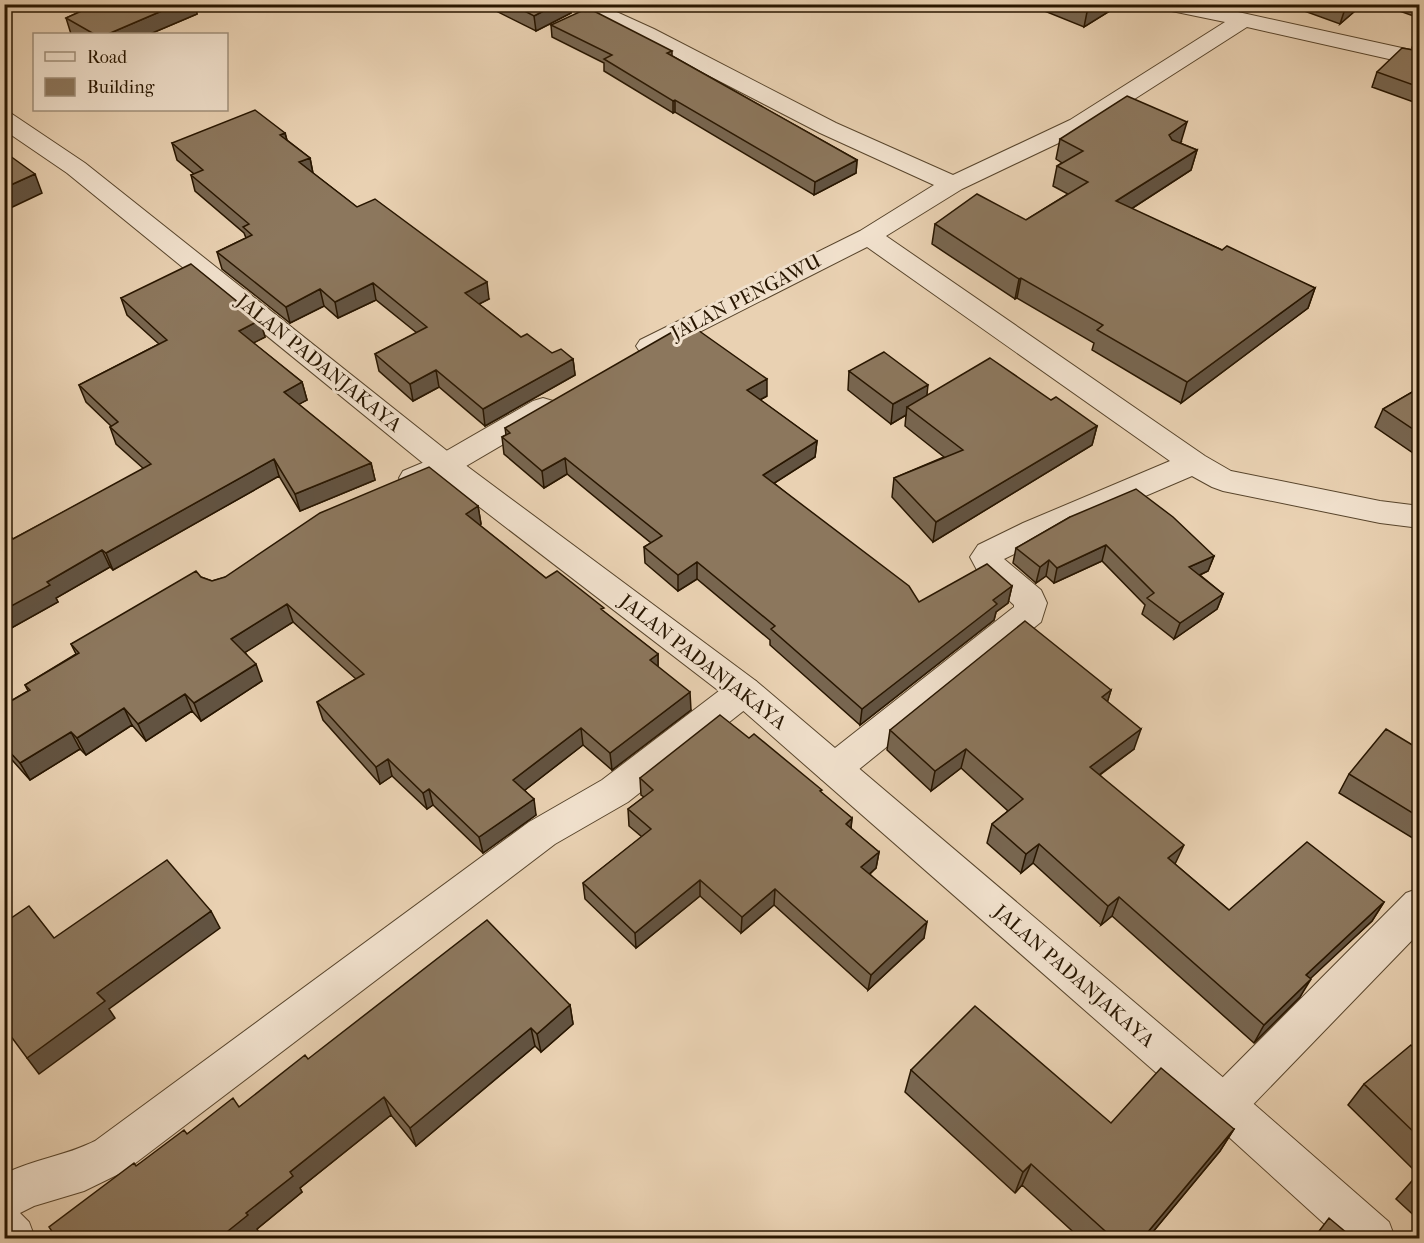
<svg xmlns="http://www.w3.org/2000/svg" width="1424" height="1243" viewBox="0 0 1424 1243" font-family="'IM FELL French Canon',serif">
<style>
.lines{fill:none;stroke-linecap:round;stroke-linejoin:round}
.minor-casing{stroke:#58452c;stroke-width:2}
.tertiary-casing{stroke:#58452c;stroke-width:2}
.minor{fill:#f1e1cd;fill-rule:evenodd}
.tertiary{fill:#f1e1cd;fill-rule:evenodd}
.wall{fill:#786650;stroke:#281600;stroke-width:1.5}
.shaded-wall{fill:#625341;stroke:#281600;stroke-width:1.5}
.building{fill:#8c775d;stroke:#281600;stroke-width:1.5}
.labels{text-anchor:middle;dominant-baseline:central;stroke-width:6;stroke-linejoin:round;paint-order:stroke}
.street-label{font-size:20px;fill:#281600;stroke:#f1e1cd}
</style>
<rect width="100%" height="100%" fill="#e9d1b2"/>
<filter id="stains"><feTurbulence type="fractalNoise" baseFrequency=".00333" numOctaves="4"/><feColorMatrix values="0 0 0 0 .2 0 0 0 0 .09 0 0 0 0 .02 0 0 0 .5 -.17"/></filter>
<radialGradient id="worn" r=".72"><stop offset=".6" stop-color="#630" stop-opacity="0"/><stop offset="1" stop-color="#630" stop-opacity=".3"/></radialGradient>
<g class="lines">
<defs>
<path id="minor" d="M 570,4 L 599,4 L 654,29 L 836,123 L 953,175 L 1070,120 L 1225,22 L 1162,9 L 1160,4 L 1202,4 L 1420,52 L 1420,66 L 1247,27 L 1086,130 L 962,189 L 886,236 L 1205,456 L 1231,471 L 1380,501 L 1420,506 L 1420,528 L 1380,523 L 1223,491 L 1212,487 L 1192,476 L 1045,539 L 1004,559 L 1041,590 L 1047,603 L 1041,622 L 847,779 L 834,784 L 821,779 L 816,769 L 821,759 L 1014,607 L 1014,605 L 978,572 L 970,557 L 978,545 L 1023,523 L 1170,461 L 867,247 L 660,352 L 650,355 L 640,352 L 636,346 L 640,340 L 860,231 L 934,185 L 820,133 L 638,39 L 572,9 Z
M 543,398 L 553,401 L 557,408 L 553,415 L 456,472 L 414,488 L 403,485 L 399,478 L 403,471 L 434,458 L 533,401 Z
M 744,678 L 756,681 L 761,691 L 756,701 L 628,802 L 555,844 L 125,1171 L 84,1191 L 34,1206 L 20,1213 L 29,1222 L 35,1238 L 4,1238 L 4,1174 C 33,1159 66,1156 95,1141 L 529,822 L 602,780 L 732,681 Z
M 1420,888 L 1420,932 L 1239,1119 L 1224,1125 L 1209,1119 L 1203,1105 L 1209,1091 L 1406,893 Z"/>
<path id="tertiary" d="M 4,112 L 12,114 L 85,163 L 456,458 L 756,681 L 1239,1091 L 1389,1222 L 1395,1238 L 1340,1238 L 1209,1119 L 732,701 L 434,472 L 67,173 L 4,130 Z"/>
</defs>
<use href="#minor" class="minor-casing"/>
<use href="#tertiary" class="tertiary-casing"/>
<use href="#minor" class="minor"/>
<use href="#tertiary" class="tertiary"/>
</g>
<path class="wall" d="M 97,4 L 195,4 L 197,14 L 150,34 L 71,34 L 66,18 Z
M 483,4 L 571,4 L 571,13 L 536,31 L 484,5 Z
M 1042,4 L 1121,4 L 1084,27 L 1042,10 Z
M 1285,4 L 1363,4 L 1340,24 Z
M 1380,4 L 1419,4 L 1419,18 Z
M 551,25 L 672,51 L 672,56 L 857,160 L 856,173 L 814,195 L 675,112 L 673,113 L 604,71 L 604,63 L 552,37 Z
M 1419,31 L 1419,50 L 1412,48 L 1417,33 Z
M 1419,51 L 1419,104 L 1372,87 L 1377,72 Z
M 285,133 L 287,140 L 310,158 L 313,173 L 357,207 L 489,299 L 479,304 L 521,337 L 552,353 L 573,359 L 575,375 L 485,426 L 439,387 L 413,401 L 379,371 L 375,354 L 417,333 L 376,300 L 338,318 L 324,306 L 290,323 L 222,269 L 217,252 L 246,238 L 244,233 L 195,191 L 191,175 L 194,174 L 177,160 L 172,143 Z
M 1060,139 L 1181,142 L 1180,143 L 1197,150 L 1191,170 L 1131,209 L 1222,250 L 1315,288 L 1308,308 L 1181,403 L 1092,350 L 1094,343 L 1017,298 L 1015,299 L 932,244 L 935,224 L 1026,220 L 1068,194 L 1053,186 L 1057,166 L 1062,163 L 1056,159 Z
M 121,298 L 260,320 L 265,337 L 253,343 L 302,382 L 307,400 L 298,404 L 371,463 L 375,480 L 300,511 L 279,476 L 113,570 L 110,567 L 56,598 L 58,602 L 6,631 L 4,630 L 4,530 L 13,539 L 144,469 L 116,444 L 110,427 L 111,426 L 86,402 L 79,385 L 159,344 L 127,315 Z
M 849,371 L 927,395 L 1051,400 L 1097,426 L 1092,445 L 933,542 L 892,497 L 894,478 L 944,457 L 905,426 L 906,415 L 891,424 L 848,390 Z
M 1419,388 L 1419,457 L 1375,427 L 1383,409 Z
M 767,396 L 760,400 L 817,441 L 815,457 L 774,483 L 919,602 L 1012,586 L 1008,603 L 996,612 L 994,620 L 860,725 L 770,645 L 770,640 L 697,579 L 678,591 L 645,563 L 644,547 L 651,543 L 567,474 L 544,488 L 504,454 L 502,437 L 506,435 L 505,428 Z
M 478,506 L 481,524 L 479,525 L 546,578 L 604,612 L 658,654 L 658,667 L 691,710 L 612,770 L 583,745 L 525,790 L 536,815 L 483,853 L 433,805 L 427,809 L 392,776 L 380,784 L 323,720 L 317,702 L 356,679 L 293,622 L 245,652 L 262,681 L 201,721 L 192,711 L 146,741 L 132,725 L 86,755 L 80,749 L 30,780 L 4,751 L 4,705 L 28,691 L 25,685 L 76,654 L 71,644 L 201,577 L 212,581 Z
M 1070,517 L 1214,556 L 1208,571 L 1200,575 L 1223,594 L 1217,609 L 1174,639 L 1142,614 L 1145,605 L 1102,561 L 1054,583 L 1046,576 L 1036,583 L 1013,563 L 1016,548 Z
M 1111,690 L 1107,702 L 1134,749 L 1100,775 L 1175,864 L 1229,910 L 1384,902 L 1372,921 L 1310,978 L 1300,997 L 1254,1043 L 1112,916 L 1101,925 L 1033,863 L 1021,873 L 987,843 L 992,824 L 1008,811 L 961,768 L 931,791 L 887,750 L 890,730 Z
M 749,738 L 821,793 L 852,818 L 851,829 L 879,852 L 876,868 L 870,874 L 924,938 L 868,990 L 774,905 L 741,933 L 700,896 L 636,948 L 585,899 L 583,883 L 642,837 L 629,826 L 628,809 L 644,797 L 641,795 L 640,778 Z
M 1419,749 L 1419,842 L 1339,793 L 1349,774 Z
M 570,1005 L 573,1024 L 541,1052 L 535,1046 L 416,1146 L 391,1115 L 300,1188 L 302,1192 L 257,1229 L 258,1231 L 249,1239 L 57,1239 L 136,1166 L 187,1134 L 239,1107 L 308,1059 Z
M 1419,1053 L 1419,1220 L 1396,1199 L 1418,1174 L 1348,1105 L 1364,1084 Z
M 911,1070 L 1111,1123 L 1234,1129 L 1220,1151 L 1147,1239 L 1081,1239 L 1022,1185 L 1015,1193 L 905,1092 Z"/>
<path class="shaded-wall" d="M 178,4 L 195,4 L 197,14 L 150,34 L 108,34 Z
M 557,4 L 571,4 L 571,13 L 536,31 L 534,16 Z
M 1100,4 L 1121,4 L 1084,27 L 1087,12 Z
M 1350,4 L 1363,4 L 1340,24 L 1345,9 Z
M 675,100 L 675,112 L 673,113 L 673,101 Z
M 1187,122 L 1181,142 L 1164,155 L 1169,135 Z
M 285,133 L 289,149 L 280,135 Z
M 1197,150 L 1191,170 L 1111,222 L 1116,201 Z
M 310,158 L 313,174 L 299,162 Z
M 857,160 L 856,173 L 814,195 L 815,182 Z
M 35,174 L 42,193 L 4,211 L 4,188 Z
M 1021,278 L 1017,298 L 1015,299 L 1019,279 Z
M 487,282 L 489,299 L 467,310 L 465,293 Z
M 373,283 L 376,300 L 338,318 L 335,302 Z
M 1315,288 L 1308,308 L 1181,403 L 1187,382 Z
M 320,289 L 324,306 L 290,323 L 286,307 Z
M 260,320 L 265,337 L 244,348 L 239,331 Z
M 573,359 L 575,375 L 485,426 L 483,409 Z
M 436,370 L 439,387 L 413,401 L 410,384 Z
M 767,379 L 767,396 L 746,407 L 747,390 Z
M 302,382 L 307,400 L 289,410 L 284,392 Z
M 928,385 L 926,404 L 907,407 L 906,415 L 891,424 L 893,404 Z
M 1097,426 L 1092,445 L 933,542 L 936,522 Z
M 817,441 L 815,457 L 762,491 L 763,475 Z
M 565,458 L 567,474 L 544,488 L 542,471 Z
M 274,459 L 279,476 L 113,570 L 106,553 Z
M 371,463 L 375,480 L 300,511 L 295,494 Z
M 478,506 L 481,524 L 469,532 L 466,514 Z
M 1106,545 L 1102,561 L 1054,583 L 1057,568 Z
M 102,550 L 110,567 L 56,598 L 58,602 L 6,631 L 4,629 L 4,610 L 47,582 Z
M 1214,556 L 1208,571 L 1184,582 L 1189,567 Z
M 1049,560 L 1046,576 L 1036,583 L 1040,567 Z
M 697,562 L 697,579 L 678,591 L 678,575 Z
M 1012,586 L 1008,603 L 996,612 L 994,620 L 860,725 L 862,709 L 993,600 Z
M 1223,594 L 1217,609 L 1174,639 L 1180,623 Z
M 287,604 L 293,622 L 238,657 L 231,639 Z
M 658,654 L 658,672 L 650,660 Z
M 256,664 L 262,681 L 201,721 L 194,703 Z
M 1111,690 L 1105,710 L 1102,697 Z
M 690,692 L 691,710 L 612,770 L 610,753 Z
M 185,694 L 192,711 L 146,741 L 138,724 Z
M 124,708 L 132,725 L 86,755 L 77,738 Z
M 581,728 L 583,745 L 516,797 L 513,780 Z
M 1141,729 L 1134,749 L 1084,786 L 1090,767 Z
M 71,732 L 80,749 L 30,780 L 20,763 Z
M 966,749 L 961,768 L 931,791 L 935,771 Z
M 388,759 L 392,776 L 380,784 L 376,767 Z
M 429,789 L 433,805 L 427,809 L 423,793 Z
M 534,799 L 536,815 L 483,853 L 479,837 Z
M 852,818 L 850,835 L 846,824 Z
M 1039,844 L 1033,863 L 1021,873 L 1026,854 Z
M 1184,845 L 1175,864 L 1168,858 Z
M 879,852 L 876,868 L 859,883 L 861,867 Z
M 700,880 L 700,896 L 636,948 L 635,933 Z
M 775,889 L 774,905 L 741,933 L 742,917 Z
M 1119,897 L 1112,916 L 1101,925 L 1108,906 Z
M 1384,902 L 1372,921 L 1295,993 L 1306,975 Z
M 211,911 L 220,928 L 109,1009 L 115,1018 L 39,1074 L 27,1058 L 97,993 Z
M 927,922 L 924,938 L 868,990 L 871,975 Z
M 1311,979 L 1300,997 L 1254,1043 L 1264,1025 Z
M 570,1005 L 573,1024 L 541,1052 L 537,1034 Z
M 531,1028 L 535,1046 L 416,1146 L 410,1128 Z
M 384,1097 L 391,1115 L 300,1188 L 302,1192 L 257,1229 L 258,1231 L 249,1239 L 218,1239 L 290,1172 Z
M 1234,1129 L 1220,1151 L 1147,1239 L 1142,1239 Z
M 1031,1164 L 1022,1185 L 1015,1193 L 1023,1172 Z"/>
<path class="building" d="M 97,4 L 178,4 L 108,34 L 94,34 L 66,18 Z
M 511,4 L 557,4 L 534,16 Z
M 1068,4 L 1100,4 L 1087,12 Z
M 1332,4 L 1350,4 L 1345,9 Z
M 588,8 L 672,51 L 667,53 L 857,160 L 815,182 L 675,100 L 673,101 L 604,59 L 612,55 L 551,25 Z
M 1402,48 L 1419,51 L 1419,87 L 1377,72 Z
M 1127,96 L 1187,122 L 1169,135 L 1172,140 L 1197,150 L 1116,201 L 1222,250 L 1227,246 L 1315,288 L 1187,382 L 1097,330 L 1103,325 L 1021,278 L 1019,279 L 935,224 L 977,194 L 1026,220 L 1088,182 L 1057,166 L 1083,151 L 1060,139 Z
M 255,110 L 285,133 L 280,135 L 310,158 L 299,162 L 357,207 L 375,199 L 487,282 L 465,293 L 521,337 L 527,334 L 552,353 L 561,349 L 573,359 L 483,409 L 436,370 L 410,384 L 375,354 L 427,327 L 373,283 L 335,302 L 320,289 L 286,307 L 217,252 L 252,235 L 243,227 L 249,224 L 191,175 L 203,170 L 172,143 Z
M 6,153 L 35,174 L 4,188 L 4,154 Z
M 191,264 L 260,320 L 239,331 L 302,382 L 284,392 L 371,463 L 295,494 L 274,459 L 106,553 L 102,550 L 47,582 L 50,585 L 4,610 L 4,530 L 13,539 L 151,464 L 110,427 L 118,422 L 79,385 L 167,340 L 121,298 Z
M 688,323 L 767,379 L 747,390 L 817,441 L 763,475 L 909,586 L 919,602 L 987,564 L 1012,586 L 993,600 L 997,604 L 862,709 L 771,629 L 775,626 L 697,562 L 678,575 L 644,547 L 662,536 L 565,458 L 542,471 L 502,437 L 510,433 L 505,428 Z
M 884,352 L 928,385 L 893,404 L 849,371 Z
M 990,358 L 1051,400 L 1056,397 L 1097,426 L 936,522 L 894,478 L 963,450 L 907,407 Z
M 1419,388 L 1419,433 L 1383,409 Z
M 429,467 L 478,506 L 466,514 L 546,578 L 557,571 L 604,608 L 601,609 L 658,654 L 650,660 L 690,692 L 610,753 L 581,728 L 513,780 L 534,799 L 479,837 L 429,789 L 423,793 L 388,759 L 376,767 L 317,702 L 364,674 L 287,604 L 231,639 L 256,664 L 194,703 L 185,694 L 138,724 L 124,708 L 77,738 L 71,732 L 20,763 L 4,746 L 4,705 L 30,690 L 25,685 L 79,653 L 71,644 L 196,571 L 201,577 L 212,581 L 225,577 L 320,513 Z
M 1136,489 L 1173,517 L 1214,556 L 1189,567 L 1223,594 L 1180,623 L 1147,598 L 1154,593 L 1106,545 L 1057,568 L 1049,560 L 1040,567 L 1016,548 L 1070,517 Z
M 1025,621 L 1111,690 L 1102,697 L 1141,729 L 1090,767 L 1184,845 L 1168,858 L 1229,910 L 1307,842 L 1384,902 L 1306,975 L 1311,979 L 1264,1025 L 1119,897 L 1108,906 L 1039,844 L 1026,854 L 992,824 L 1023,799 L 966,749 L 935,771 L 890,730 Z
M 720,715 L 749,738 L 754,734 L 822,790 L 820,791 L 852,818 L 846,824 L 879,852 L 861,867 L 927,922 L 871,975 L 775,889 L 742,917 L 700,880 L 635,933 L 583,883 L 651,829 L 628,809 L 653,790 L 640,778 Z
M 1386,729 L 1419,749 L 1419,817 L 1349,774 Z
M 167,860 L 211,911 L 97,993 L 105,1001 L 27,1058 L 4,1027 L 4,923 L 29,906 L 54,938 Z
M 487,920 L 570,1005 L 537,1034 L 531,1028 L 410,1128 L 384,1097 L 290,1172 L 293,1176 L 246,1213 L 248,1215 L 218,1239 L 57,1239 L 49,1227 L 134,1163 L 136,1166 L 184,1130 L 187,1134 L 233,1098 L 239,1107 L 305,1055 L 308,1059 Z
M 975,1006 L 1111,1123 L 1161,1068 L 1234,1129 L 1142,1239 L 1114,1239 L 1031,1164 L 1023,1172 L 911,1070 Z
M 1411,1045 L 1419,1053 L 1419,1137 L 1364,1084 Z
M 1419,1173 L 1419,1185 L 1414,1180 Z
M 1329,1218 L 1354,1239 L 1313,1239 Z"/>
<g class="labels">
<g class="street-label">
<text transform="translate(746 297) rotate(-27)">JALAN PENGAWU</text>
<text transform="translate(319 363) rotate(39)">JALAN PADANJAKAYA</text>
<text transform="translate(703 662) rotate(38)">JALAN PADANJAKAYA</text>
<text transform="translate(1074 976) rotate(41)">JALAN PADANJAKAYA</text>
</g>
</g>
<rect width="1424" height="1243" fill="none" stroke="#e9d1b2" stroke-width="24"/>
<rect x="6" y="6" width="1412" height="1231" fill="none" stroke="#281600" stroke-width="3"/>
<rect x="12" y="12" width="1400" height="1219" fill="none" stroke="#281600" stroke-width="1.5"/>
<rect x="33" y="33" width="195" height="78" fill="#f1e1cd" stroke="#a1907b" stroke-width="1.5"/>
<rect x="45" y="52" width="30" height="9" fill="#f1e1cd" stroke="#a1907b" stroke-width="1.5"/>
<text x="87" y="63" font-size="18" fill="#281600">Road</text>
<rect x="45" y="78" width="30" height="18" fill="#8c775d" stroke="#a1907b" stroke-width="1.5"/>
<text x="87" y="93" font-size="18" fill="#281600">Building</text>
<rect width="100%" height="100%" filter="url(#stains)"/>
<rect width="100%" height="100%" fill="url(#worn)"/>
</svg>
